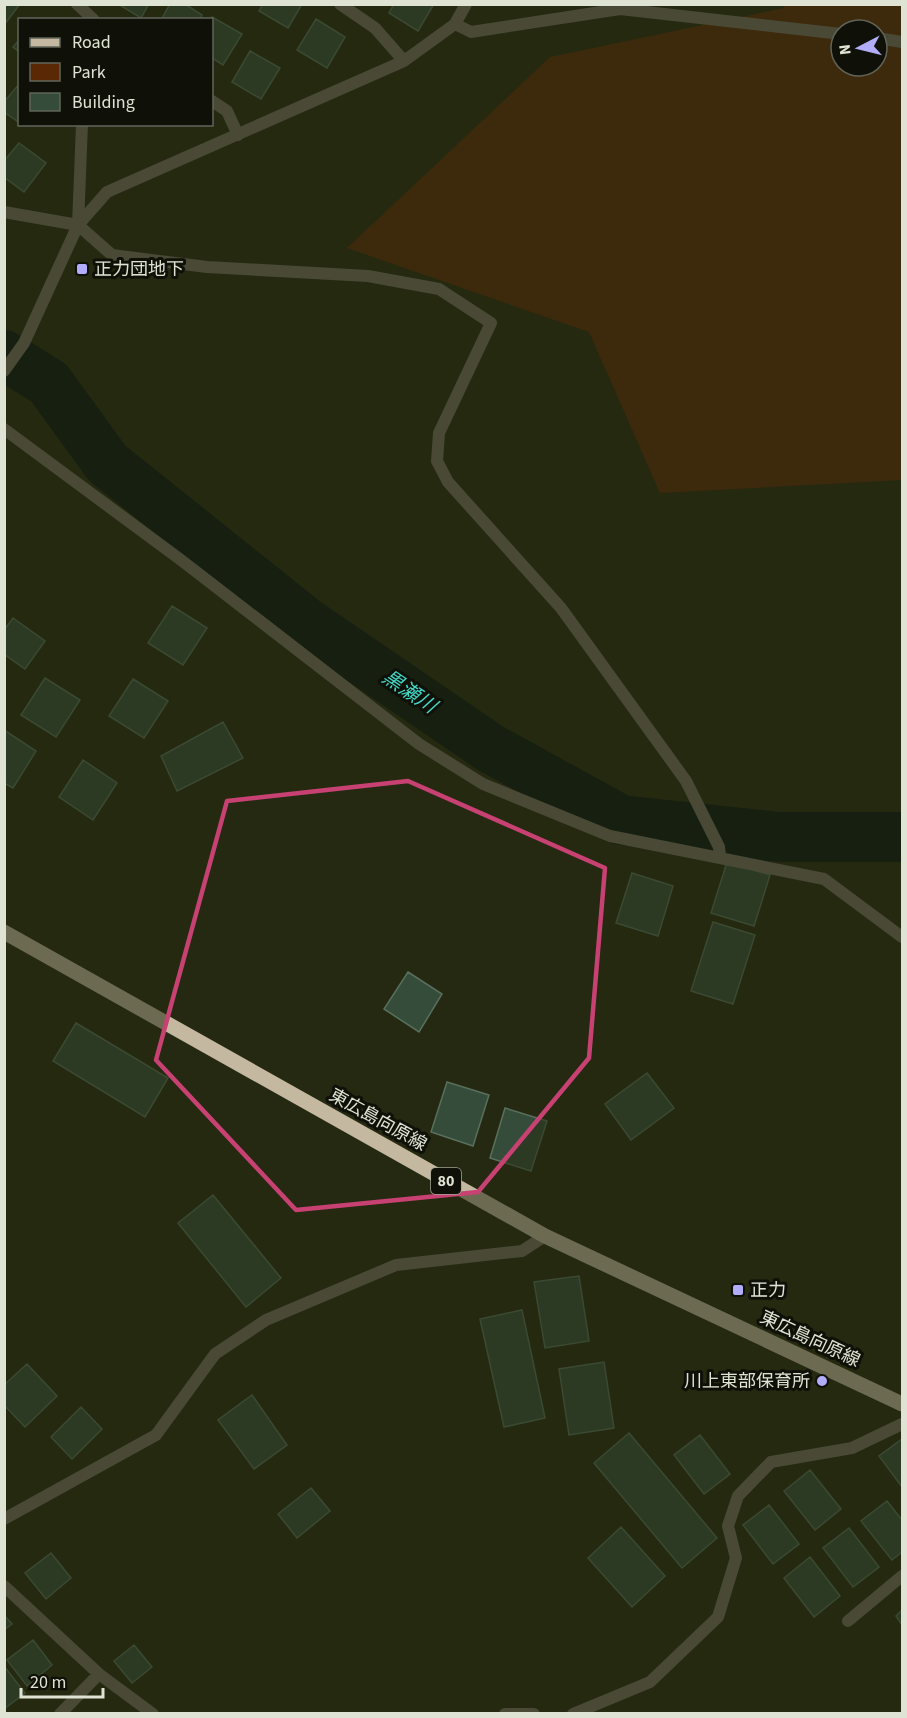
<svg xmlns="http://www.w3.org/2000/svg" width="907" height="1718" viewBox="0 0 907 1718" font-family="'Source Sans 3','Noto Sans JP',sans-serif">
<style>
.green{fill:#5b2805;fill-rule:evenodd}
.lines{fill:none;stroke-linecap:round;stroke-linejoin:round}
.river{stroke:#061311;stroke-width:50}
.building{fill:#354c3a;stroke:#58705d;stroke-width:1.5}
.street{stroke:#756f64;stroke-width:12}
.primary{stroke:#c4b8a1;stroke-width:15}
.marked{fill:none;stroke:#c84173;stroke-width:4.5;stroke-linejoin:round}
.poi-dot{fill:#b1adfa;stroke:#0f1007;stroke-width:2}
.labels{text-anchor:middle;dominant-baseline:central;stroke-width:6;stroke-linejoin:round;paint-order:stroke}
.shield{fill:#0f1007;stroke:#a1a496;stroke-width:1.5}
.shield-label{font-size:16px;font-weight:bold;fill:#dfe3d4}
.poi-label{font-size:18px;fill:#dfe3d4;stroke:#0f1007;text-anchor:start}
.street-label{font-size:18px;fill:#dfe3d4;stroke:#0f1007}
.water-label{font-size:20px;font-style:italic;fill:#41d8c8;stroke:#0f1007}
</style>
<rect width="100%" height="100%" fill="#252911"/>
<path class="green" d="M 784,5 L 902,5 L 902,480 L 660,493 L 589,332 L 347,248 L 550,57 L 784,8 ZM 841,30 L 877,30 L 877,66 L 841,66 Z"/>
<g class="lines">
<path class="river" d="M 4,355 L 49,383 L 107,463 L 307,623 L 490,748 L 621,820 L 779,837 L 902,837"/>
</g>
<path class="building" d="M 4,4 L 20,4 L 4,25 Z
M 118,4 L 149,4 L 141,18 Z
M 170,4 L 185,4 L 202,15 L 200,20 L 161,20 Z
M 263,4 L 302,4 L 288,28 L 259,11 Z
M 394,4 L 434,4 L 418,31 L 389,13 Z
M 212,17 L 242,34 L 223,65 L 212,58 Z
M 316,19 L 345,37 L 327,68 L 297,50 Z
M 20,39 L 20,52 L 13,47 Z
M 250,51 L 280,68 L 261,99 L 232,82 Z
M 20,83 L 20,123 L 4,112 L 4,102 Z
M 19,143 L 46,163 L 24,192 L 4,177 L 4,161 Z
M 172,606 L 207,628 L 183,665 L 148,643 Z
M 13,618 L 45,641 L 25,669 L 4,654 L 4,630 Z
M 45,678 L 80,700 L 56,737 L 21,715 Z
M 133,679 L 168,701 L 144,738 L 109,716 Z
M 223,722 L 243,758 L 177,791 L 161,756 Z
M 4,730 L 36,751 L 13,788 L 4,783 Z
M 83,760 L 117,783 L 93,820 L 59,797 Z
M 727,862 L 770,875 L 754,926 L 711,913 Z
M 632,873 L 673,886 L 658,936 L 616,923 Z
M 713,922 L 755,935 L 733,1004 L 691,991 Z
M 408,972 L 442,994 L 419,1032 L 384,1009 Z
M 76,1023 L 168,1078 L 145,1117 L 53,1061 Z
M 647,1073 L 674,1108 L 631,1140 L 605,1104 Z
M 447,1082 L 489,1095 L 473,1146 L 431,1132 Z
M 505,1108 L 547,1121 L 531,1171 L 490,1158 Z
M 213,1195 L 281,1278 L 246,1307 L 178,1223 Z
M 579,1276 L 589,1341 L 545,1348 L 534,1282 Z
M 522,1310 L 545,1418 L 504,1427 L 480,1319 Z
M 604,1362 L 614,1428 L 569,1435 L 559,1369 Z
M 27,1364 L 57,1396 L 25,1427 L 4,1405 L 4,1385 Z
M 252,1395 L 287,1445 L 254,1469 L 218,1420 Z
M 81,1407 L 102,1429 L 72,1459 L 51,1437 Z
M 629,1433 L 717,1538 L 682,1568 L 594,1463 Z
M 700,1435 L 730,1474 L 704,1494 L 674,1455 Z
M 902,1439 L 902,1487 L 879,1456 Z
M 810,1470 L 841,1509 L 815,1530 L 784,1491 Z
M 311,1488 L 330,1511 L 297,1538 L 278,1514 Z
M 887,1501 L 902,1520 L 902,1552 L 892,1560 L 861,1521 Z
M 769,1505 L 799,1544 L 773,1564 L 743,1525 Z
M 621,1527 L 665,1576 L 632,1607 L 588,1558 Z
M 849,1528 L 879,1567 L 853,1587 L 823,1548 Z
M 51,1553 L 71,1578 L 46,1599 L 25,1573 Z
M 810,1557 L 840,1596 L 814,1617 L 784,1578 Z
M 902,1610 L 902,1625 L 896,1616 Z
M 4,1615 L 12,1624 L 4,1630 Z
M 33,1640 L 52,1665 L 27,1686 L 7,1660 Z
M 134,1645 L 152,1667 L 132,1683 L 114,1661 Z
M 4,1666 L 25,1693 L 4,1709 Z"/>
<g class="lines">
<path class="street" d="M 77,4 L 94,20
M 340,4 L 375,28 L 404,61
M 455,24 L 471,32 L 620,9 L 841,34
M 877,38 L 902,42
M 212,101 L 227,111 L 238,135
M 4,212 L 78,225 L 112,255 L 207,267 L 368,276 L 439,289 L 491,323 L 439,433 L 437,461 L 448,482 L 561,608 L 686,781 L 719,847 L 720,856
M 78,225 L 82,124
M 4,371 L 24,343 L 78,225 L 107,192 L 404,61 L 455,24 L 466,4
M 4,429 L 181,560 L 419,744 L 483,784 L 610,836 L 824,879 L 902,937
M 4,1519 L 156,1435 L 215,1354 L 266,1320 L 396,1265 L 522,1251 L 545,1236
M 4,1586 L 99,1674 L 153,1714
M 848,1621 L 902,1576
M 60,1714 L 99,1674
M 505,1714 L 534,1714
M 573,1714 L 650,1682 L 718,1617 L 736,1558 L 728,1526 L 738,1496 L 771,1462 L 852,1448 L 902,1424"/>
<path class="primary" d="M 4,932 L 545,1236 L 902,1404"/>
</g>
<path d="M0 0H907V1718H0ZM 408,781 L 605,868 L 589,1058 L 478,1192 L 296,1210 L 156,1060 L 227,801 Z" fill="#252911" fill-opacity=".55" fill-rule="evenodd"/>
<path class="marked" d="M 408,781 L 605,868 L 589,1058 L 478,1192 L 296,1210 L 156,1060 L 227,801 Z"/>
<g class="poi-dot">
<rect x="76" y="263" width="12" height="12" rx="3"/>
<rect x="732" y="1284" width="12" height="12" rx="3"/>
<circle cx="822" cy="1381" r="6"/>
</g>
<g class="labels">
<rect class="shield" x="431" y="1168" width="30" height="26" rx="4.5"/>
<g class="shield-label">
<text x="446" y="1181">80</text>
</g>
<g class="poi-label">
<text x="94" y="269">正力団地下</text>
<text x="750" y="1290">正力</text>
<text x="810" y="1381" text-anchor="end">川上東部保育所</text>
</g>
<g class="street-label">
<text transform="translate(378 1120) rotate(29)">東広島向原線</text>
<text transform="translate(810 1339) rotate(25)">東広島向原線</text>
</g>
<g class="water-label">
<text transform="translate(409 692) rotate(34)">黒瀬川</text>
</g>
</g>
<rect width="907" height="1718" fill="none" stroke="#dfe3d4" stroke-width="12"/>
<rect x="18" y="18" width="195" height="108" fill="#0f1007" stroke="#626459" stroke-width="1.5"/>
<rect x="30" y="38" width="30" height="9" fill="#c4b8a1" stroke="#626459" stroke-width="1.5"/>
<text x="72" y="48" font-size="18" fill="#dfe3d4">Road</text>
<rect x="30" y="63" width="30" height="18" fill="#5b2805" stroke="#626459" stroke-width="1.5"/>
<text x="72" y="78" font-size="18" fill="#dfe3d4">Park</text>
<rect x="30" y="93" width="30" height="18" fill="#354c3a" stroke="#626459" stroke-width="1.5"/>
<text x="72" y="108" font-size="18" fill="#dfe3d4">Building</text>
<g transform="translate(859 48) rotate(263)"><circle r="28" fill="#0f1007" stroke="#626459" stroke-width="1.5"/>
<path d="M0-4.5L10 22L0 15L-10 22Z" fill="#b1adfa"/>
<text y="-9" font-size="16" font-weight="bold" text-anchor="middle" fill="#dfe3d4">N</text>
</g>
<path d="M21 1688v9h82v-9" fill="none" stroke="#dfe3d4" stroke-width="3"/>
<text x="30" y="1688" font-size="18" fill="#dfe3d4" stroke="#0f1007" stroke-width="4.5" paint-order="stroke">20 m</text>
</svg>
